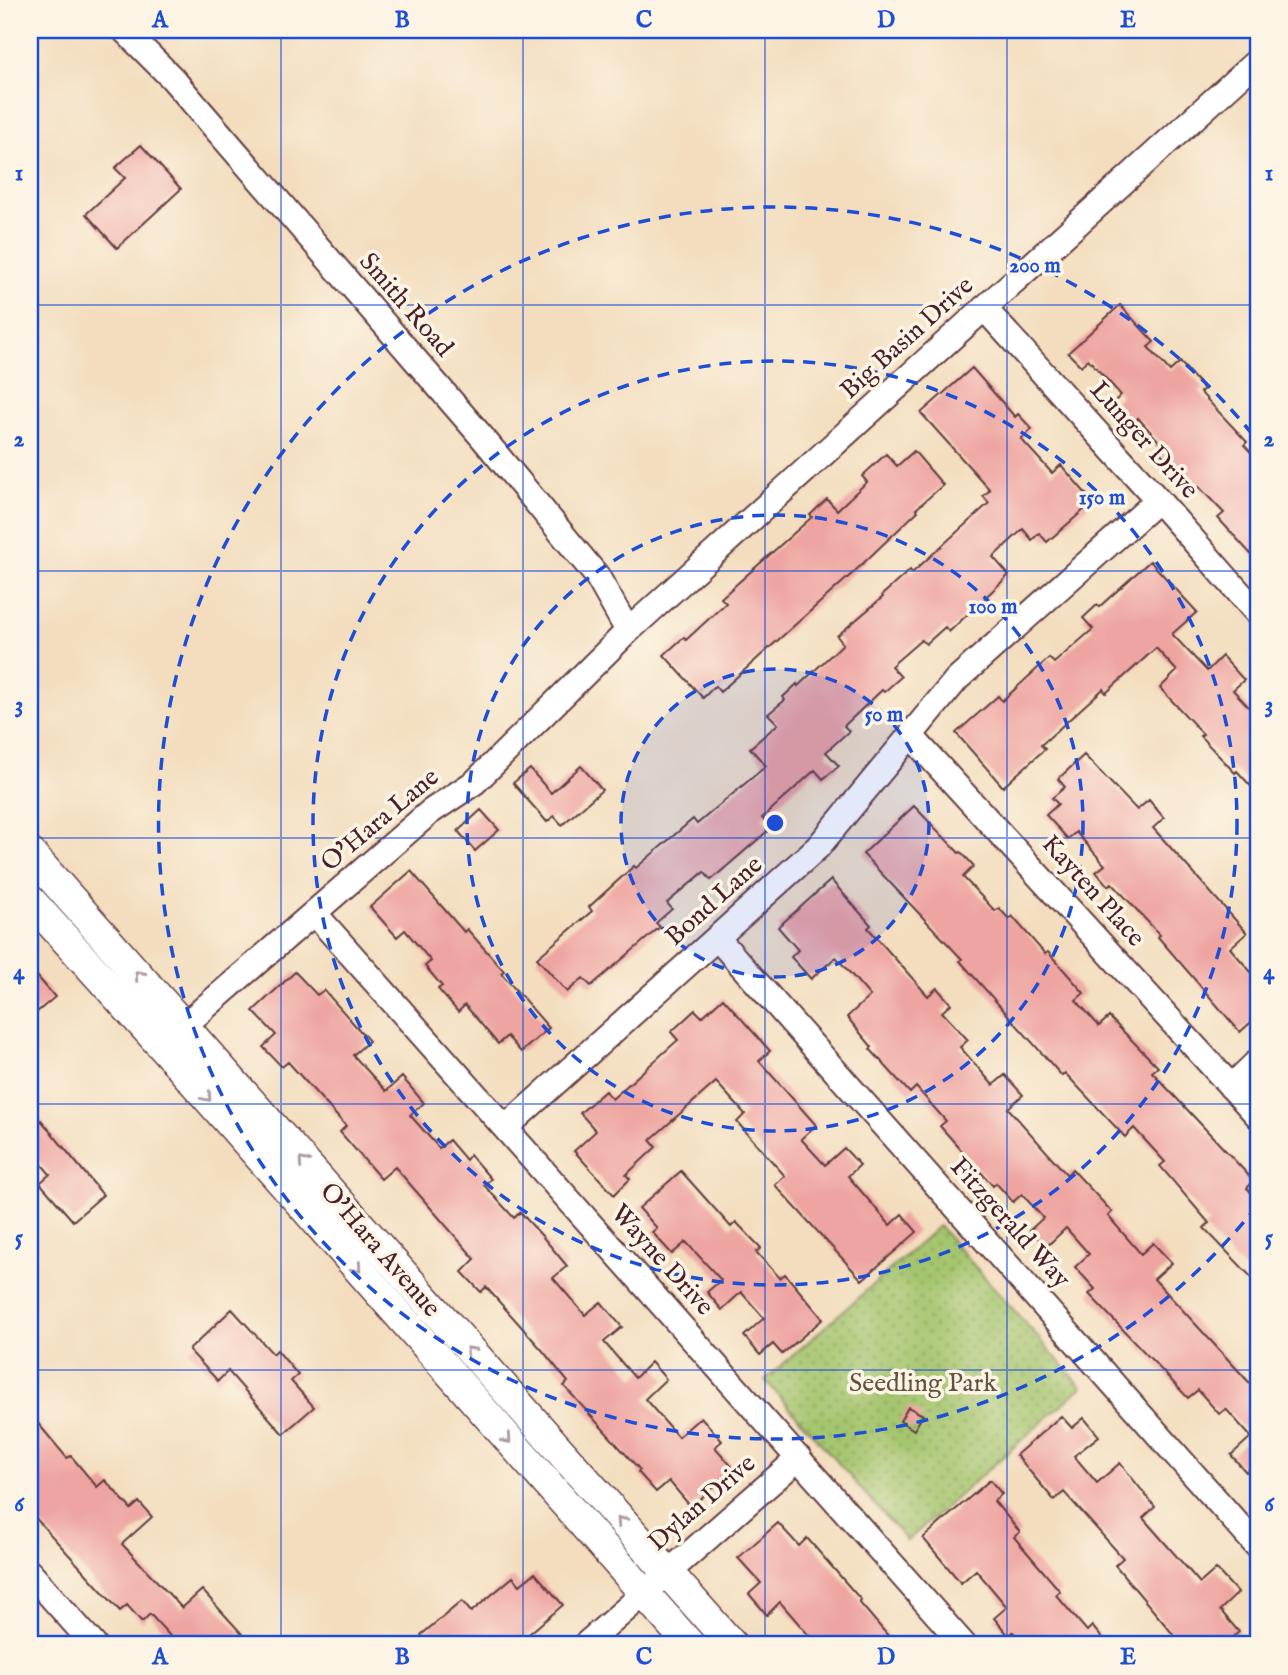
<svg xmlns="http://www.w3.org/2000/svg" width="1288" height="1675" viewBox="0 0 1288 1675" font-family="'IM FELL English',serif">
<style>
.park{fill:url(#park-dots);stroke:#78724c;stroke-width:2}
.building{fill:#eea4a0}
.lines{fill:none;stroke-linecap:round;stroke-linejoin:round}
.minor-casing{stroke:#633c41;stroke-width:28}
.tertiary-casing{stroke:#633c41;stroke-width:33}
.minor{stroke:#fff;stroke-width:24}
.tertiary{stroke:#fff;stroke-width:30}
.oneway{stroke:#ae9aa0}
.grid{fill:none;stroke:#1d4ed8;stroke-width:2;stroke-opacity:0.55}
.ring{fill:none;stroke:#1d4ed8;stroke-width:3.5;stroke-dasharray:12 9}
.labels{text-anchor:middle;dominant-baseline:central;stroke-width:7;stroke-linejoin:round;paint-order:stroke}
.street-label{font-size:26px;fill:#4a1f2b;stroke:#fcf5e5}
.park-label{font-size:26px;fill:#65513f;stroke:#fcf5e5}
.centre{fill:#1d4ed8;stroke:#fcf5e5;stroke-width:3.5}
.ring-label{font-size:21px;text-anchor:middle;font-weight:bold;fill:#1d4ed8;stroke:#fcf5e5;stroke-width:7;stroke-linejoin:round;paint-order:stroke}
.neatline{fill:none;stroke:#1d4ed8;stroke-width:2.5}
.grid-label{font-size:23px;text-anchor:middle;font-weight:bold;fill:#1d4ed8}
</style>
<defs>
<pattern id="park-dots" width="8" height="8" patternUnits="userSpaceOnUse" patternTransform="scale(1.75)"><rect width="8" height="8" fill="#a5c56e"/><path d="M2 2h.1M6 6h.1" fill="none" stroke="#889f5b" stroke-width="1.8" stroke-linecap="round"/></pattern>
</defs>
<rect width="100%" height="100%" fill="#fcf5e5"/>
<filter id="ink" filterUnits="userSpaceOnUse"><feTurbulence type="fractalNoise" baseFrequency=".0143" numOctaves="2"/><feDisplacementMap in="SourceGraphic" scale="14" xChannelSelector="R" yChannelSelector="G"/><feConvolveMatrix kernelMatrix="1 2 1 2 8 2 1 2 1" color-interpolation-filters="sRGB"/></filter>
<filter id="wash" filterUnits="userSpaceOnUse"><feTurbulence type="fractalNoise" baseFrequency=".00686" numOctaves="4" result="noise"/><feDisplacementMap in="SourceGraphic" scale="28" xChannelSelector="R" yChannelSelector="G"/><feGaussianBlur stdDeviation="1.57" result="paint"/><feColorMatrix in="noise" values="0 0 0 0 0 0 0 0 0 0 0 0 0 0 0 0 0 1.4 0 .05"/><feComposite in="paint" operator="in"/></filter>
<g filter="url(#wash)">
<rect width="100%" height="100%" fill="#f3ddbe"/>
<path class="park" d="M 939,1226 L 1082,1387 L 907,1541 L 765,1380 Z"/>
<g id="blocks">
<path class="building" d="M 141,145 L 181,189 L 117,248 L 86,214 L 125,178 L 115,168 Z
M 1120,305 L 1154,342 L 1148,347 L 1170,371 L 1180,362 L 1204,389 L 1200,392 L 1247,442 L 1244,445 L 1258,460 L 1258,562 L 1218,518 L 1224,513 L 1199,487 L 1195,491 L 1158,450 L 1163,446 L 1138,418 L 1131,424 L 1112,404 L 1121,395 L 1088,359 L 1081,366 L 1068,353 Z
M 972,368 L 1015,417 L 1018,414 L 1032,429 L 1021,439 L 1052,473 L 1061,465 L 1093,502 L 1047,542 L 1039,533 L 1032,540 L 1023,529 L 993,557 L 1009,575 L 949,632 L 945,627 L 926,644 L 921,640 L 891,666 L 901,677 L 884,692 L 882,690 L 844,726 L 849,731 L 826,752 L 839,766 L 823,779 L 815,770 L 762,818 L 771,828 L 711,880 L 704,872 L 667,903 L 672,909 L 656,923 L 660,927 L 591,986 L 583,978 L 567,992 L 537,958 L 592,911 L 589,907 L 634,866 L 636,868 L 693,819 L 697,824 L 766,766 L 750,748 L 778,724 L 768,714 L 785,700 L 783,697 L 797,684 L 798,686 L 843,644 L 837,636 L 883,597 L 882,595 L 910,570 L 912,573 L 989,503 L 983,496 L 990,490 L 921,413 Z
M 914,451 L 943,485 L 916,509 L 918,511 L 854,572 L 720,692 L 715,686 L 703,698 L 664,655 L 684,637 L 686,640 L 726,603 L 721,598 L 812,517 L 810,515 L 827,499 L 837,510 L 867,482 L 862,476 L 886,454 L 897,466 Z
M 1150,561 L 1197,612 L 1172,634 L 1207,671 L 1222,656 L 1244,680 L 1233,690 L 1258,717 L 1258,794 L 1237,771 L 1235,773 L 1200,736 L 1203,734 L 1160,688 L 1177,671 L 1156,648 L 1106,693 L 1103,689 L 1041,745 L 1045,749 L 1003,787 L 956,733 L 998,696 L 1002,701 L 1049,658 L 1054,663 L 1093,629 L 1083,618 L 1097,605 L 1099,607 Z
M 1084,755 L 1137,810 L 1149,800 L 1164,818 L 1153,828 L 1247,933 L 1230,948 L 1258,980 L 1258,1016 L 1240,1032 L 1158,937 L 1160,935 L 1112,883 L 1108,886 L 1096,872 L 1105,865 L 1076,832 L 1068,839 L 1046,815 L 1058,804 L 1052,798 L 1065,787 L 1058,779 Z
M 581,766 L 602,790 L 562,825 L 554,816 L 547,822 L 513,783 L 530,769 L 551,793 Z
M 914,806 L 959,853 L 961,852 L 974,866 L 963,877 L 995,911 L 999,908 L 1009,919 L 1012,916 L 1045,954 L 1048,952 L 1084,993 L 1076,1000 L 1099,1026 L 1109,1017 L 1158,1067 L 1152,1072 L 1254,1181 L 1247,1188 L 1258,1200 L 1258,1284 L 1204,1228 L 1209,1223 L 1160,1166 L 1165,1162 L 1134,1128 L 1125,1137 L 1065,1073 L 1062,1076 L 960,961 L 962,959 L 863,854 Z
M 481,810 L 499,830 L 475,851 L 458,831 Z
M 411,871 L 464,932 L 467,929 L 504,971 L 501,973 L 549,1028 L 521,1052 L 507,1036 L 498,1044 L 465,1005 L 458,1012 L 438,989 L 442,986 L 425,966 L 431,961 L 405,930 L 397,937 L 370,907 Z
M 831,880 L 871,925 L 868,928 L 928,996 L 937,988 L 951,1004 L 942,1012 L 968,1040 L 960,1047 L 993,1085 L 1005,1075 L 1023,1095 L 1008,1108 L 1067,1175 L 1072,1169 L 1112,1212 L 1108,1216 L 1141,1254 L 1153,1243 L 1172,1263 L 1154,1279 L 1258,1392 L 1258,1461 L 1246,1472 L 1231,1455 L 1251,1437 L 1226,1409 L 1219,1414 L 1198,1390 L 1188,1398 L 1089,1294 L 1095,1289 L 1075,1267 L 1089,1254 L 1066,1228 L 1046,1247 L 1030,1230 L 1043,1218 L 1022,1194 L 1013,1202 L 996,1183 L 993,1186 L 940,1126 L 946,1121 L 916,1087 L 910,1093 L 870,1049 L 872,1047 L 847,1017 L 870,996 L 836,957 L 811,979 L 791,957 L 798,950 L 778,927 Z
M 30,968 L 55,997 L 37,1012 L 30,1002 Z
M 295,972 L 317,995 L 324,990 L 369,1041 L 353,1055 L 386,1091 L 402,1077 L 424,1103 L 410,1115 L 439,1148 L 449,1140 L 466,1160 L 470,1155 L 491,1179 L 484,1185 L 514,1218 L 520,1212 L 542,1236 L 567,1266 L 553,1278 L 585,1315 L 601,1302 L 622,1327 L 604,1342 L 635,1378 L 651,1362 L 666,1379 L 645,1399 L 678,1437 L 701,1417 L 722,1441 L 715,1447 L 734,1469 L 691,1507 L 669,1481 L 656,1492 L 638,1472 L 640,1470 L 564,1386 L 568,1382 L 543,1351 L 486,1287 L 481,1292 L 462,1272 L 475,1259 L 395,1167 L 381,1179 L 340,1132 L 346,1126 L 288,1062 L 282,1067 L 263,1047 L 276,1035 L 253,1011 Z
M 723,998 L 770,1051 L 759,1061 L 816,1125 L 801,1139 L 825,1165 L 844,1148 L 860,1165 L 848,1176 L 890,1225 L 902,1214 L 917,1232 L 862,1280 L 775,1185 L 785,1176 L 737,1122 L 745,1114 L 716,1082 L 650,1140 L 656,1147 L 626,1175 L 630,1179 L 614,1195 L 574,1151 L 596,1131 L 580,1113 L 605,1091 L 612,1099 L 678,1040 L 671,1032 L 695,1010 L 702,1017 Z
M 41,1120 L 103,1195 L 73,1221 L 40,1183 L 50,1174 L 30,1151 L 30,1130 Z
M 681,1171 L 731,1227 L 736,1222 L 761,1248 L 756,1252 L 780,1278 L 785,1274 L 823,1319 L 782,1354 L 773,1344 L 760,1355 L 744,1336 L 764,1318 L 741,1292 L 722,1310 L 707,1292 L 721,1280 L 686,1242 L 672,1254 L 652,1232 L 657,1228 L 639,1208 Z
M 232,1309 L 273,1354 L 277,1350 L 298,1375 L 291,1381 L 314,1407 L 283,1434 L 228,1371 L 218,1381 L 189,1350 Z
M 908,1407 L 923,1415 L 914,1430 L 900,1421 Z
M 30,1414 L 67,1458 L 71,1456 L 97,1487 L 105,1480 L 131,1509 L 139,1502 L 152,1517 L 122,1544 L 182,1608 L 202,1590 L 252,1645 L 178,1645 L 150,1614 L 142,1622 L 127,1605 L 120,1611 L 30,1512 Z
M 1061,1416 L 1072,1428 L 1084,1418 L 1099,1436 L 1074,1456 L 1097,1483 L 1120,1463 L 1155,1507 L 1143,1518 L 1200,1583 L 1216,1569 L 1238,1593 L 1220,1610 L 1239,1632 L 1224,1645 L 1182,1645 L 1115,1565 L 1123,1558 L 1064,1492 L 1054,1500 L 1016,1455 Z
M 990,1480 L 1002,1494 L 994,1501 L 1020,1532 L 1014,1537 L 1060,1591 L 1056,1595 L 1087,1631 L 1092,1626 L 1108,1645 L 1024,1645 L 1013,1632 L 1009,1636 L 994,1618 L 1007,1607 L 976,1570 L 961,1583 L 923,1538 Z
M 778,1523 L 799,1546 L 807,1538 L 861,1600 L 859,1602 L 896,1645 L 817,1645 L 780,1602 L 767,1615 L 749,1594 L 761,1583 L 738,1558 Z
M 535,1573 L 563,1605 L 516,1645 L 429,1645 L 421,1635 L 462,1601 L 471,1612 L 513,1577 L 520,1585 Z"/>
</g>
</g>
<g filter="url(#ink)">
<use href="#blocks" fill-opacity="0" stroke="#633c41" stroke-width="2"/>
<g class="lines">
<defs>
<path id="minor" d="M 124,30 L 172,78 L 482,437 L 597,576 L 628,631
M 984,308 L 1158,500 L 1258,614
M 911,736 L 1258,1116
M 315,914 L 964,1645
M 718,939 L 1258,1547
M 171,1037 L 430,812 L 475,782 L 628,631 L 1258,60
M 1231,1087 L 1258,1061
M 505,1128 L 818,847 L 957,679 L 1158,500
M 30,1573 L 94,1645
M 585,1645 L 799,1458"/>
<path id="tertiary" d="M 30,853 L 732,1645
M 30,900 L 162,1046 L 690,1645"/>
</defs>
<use href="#minor" class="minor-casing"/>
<use href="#tertiary" class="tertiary-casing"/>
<use href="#minor" class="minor"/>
<use href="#tertiary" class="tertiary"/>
</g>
<defs><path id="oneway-chevron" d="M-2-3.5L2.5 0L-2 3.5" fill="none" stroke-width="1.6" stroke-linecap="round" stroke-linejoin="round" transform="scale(1.75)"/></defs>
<g class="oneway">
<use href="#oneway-chevron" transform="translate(139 975) rotate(-132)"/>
<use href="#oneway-chevron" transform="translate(207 1097) rotate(49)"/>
<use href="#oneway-chevron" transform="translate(303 1162) rotate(-131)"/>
<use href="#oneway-chevron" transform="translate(357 1268) rotate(49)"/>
<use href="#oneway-chevron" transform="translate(470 1351) rotate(-132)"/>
<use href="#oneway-chevron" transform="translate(507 1439) rotate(48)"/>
<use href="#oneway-chevron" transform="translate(621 1521) rotate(-132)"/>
</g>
</g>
<path class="grid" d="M 281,30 L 281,1645M 523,30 L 523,1645M 765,30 L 765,1645M 1007,30 L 1007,1645M 30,305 L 1258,305M 30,571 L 1258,571M 30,838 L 1258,838M 30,1104 L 1258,1104M 30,1370 L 1258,1370"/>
<circle cx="775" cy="823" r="154" fill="#1d4ed8" fill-opacity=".12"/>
<g class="ring">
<circle cx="775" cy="823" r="154"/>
<circle cx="775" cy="823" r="308"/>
<circle cx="775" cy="823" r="462"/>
<path d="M1257 1206A616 616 0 1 1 1257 440"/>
</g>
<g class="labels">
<g class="street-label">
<text transform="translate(406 305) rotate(49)">Smith Road</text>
<text transform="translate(907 338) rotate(-42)">Big Basin Drive</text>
<text transform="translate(1144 440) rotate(48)">Lunger Drive</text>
<text transform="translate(380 820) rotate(-40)">O'Hara Lane</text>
<text transform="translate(1093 891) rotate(48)">Kayten Place</text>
<text transform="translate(714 901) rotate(-42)">Bond Lane</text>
<text transform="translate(1010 1223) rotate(48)">Fitzgerald Way</text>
<text transform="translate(380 1250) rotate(49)">O'Hara Avenue</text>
<text transform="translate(662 1260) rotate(48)">Wayne Drive</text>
<text transform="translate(702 1503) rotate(-41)">Dylan Drive</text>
</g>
<g class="park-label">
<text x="923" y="1383">Seedling Park</text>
</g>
</g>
<circle cx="775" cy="823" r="10" class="centre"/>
<g class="ring-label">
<text x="1035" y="272">200 m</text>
<text x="1102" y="504">150 m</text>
<text x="993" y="613">100 m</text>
<text x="884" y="721">50 m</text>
</g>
<rect width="1288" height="1675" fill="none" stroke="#fcf5e5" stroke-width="77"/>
<rect x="38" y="38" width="1212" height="1598" class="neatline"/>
<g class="grid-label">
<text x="160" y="27">A</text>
<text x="402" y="27">B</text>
<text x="644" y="27">C</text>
<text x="886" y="27">D</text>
<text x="1128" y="27">E</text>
<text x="19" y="180">1</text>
<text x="1269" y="180">1</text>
<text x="19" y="446">2</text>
<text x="1269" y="446">2</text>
<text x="19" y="712">3</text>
<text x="1269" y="712">3</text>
<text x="19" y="979">4</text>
<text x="1269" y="979">4</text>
<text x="19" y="1245">5</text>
<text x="1269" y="1245">5</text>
<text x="19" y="1511">6</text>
<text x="1269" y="1511">6</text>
<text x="160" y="1664">A</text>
<text x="402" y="1664">B</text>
<text x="644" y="1664">C</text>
<text x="886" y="1664">D</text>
<text x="1128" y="1664">E</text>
</g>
</svg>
